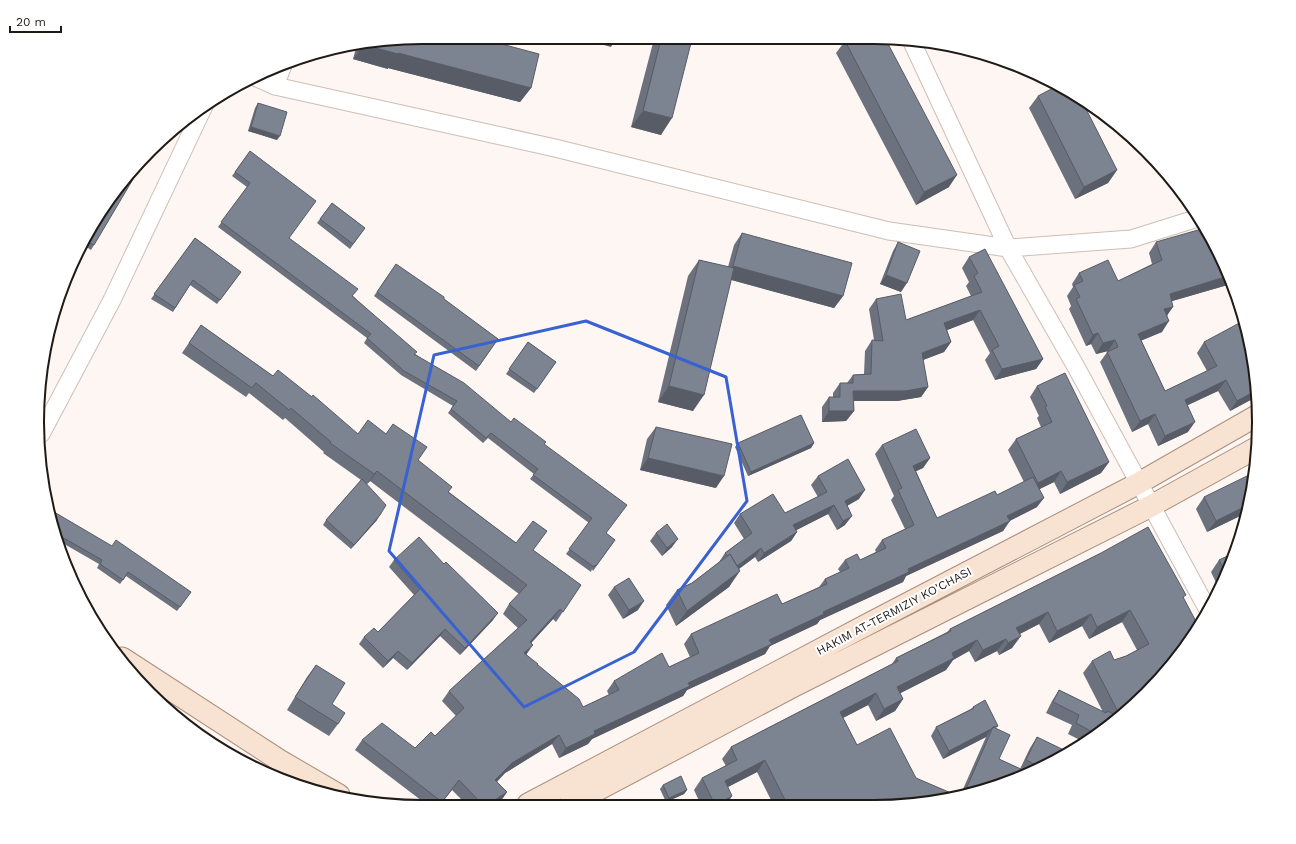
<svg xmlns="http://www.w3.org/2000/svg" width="1296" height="844" viewBox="0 0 1296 844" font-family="'Work Sans',sans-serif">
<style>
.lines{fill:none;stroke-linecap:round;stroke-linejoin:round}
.minor-casing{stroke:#cebeb4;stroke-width:19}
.major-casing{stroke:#a98f7d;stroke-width:23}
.minor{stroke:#fff;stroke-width:17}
.major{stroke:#f8e2d2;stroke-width:21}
.wall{fill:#6b717d}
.shaded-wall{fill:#575c66}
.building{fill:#7c8391;stroke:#575c66}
.marked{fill:none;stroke:#3861d2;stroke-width:3;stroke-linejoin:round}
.labels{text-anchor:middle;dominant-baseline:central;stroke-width:4;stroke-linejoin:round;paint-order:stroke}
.street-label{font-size:12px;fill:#1f1a16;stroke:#fff}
.rim{fill:none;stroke:#1f1a16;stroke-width:2}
</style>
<rect width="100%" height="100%" fill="#fdf6f2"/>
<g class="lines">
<defs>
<path id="minor" d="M 911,40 L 1008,248 L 1075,365 L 1209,612
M 257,78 L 275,86 L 555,148 L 889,231 L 1008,248 L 1131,239 L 1198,218
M 275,86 L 283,65
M 41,434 L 112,300 L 204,106"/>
<path id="major" d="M 122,658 L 279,760 L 339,795
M 528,804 L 874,621 L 1139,483 L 1258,415
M 569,805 L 792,687 L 1151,506 L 1256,448"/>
</defs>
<use href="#minor" class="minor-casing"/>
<use href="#major" class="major-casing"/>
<use href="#minor" class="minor"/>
<use href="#major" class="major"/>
</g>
<path class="wall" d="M 422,37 L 531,88 L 520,102 L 388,68 L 388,69 L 353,59 L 356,48 Z
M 654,39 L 692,39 L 661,135 L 631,127 Z
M 845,41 L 949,187 L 916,205 L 836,53 Z
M 1038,96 L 1117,170 L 1108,183 L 1075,199 L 1029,108 Z
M 258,103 L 277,140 L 248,131 L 255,108 Z
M 250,151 L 289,238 L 353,296 L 415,354 L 511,422 L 544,444 L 606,533 L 615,540 L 593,571 L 592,569 L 591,572 L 566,554 L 589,523 L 530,479 L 534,474 L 488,438 L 483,443 L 448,413 L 453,406 L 401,375 L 364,343 L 367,338 L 218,227 L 247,187 L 232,176 Z
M 117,187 L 94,245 L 91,250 L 85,246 Z
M 332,203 L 365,228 L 350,249 L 317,223 Z
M 742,233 L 843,296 L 834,308 L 731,280 L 693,411 L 658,402 L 688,276 L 699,260 L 728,267 L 734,245 Z
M 195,238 L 241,272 L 217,304 L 190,285 L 173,312 L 151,299 Z
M 898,242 L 901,292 L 880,284 L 893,251 Z
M 1156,242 L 1231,284 L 1172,301 L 1162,332 L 1141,340 L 1165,391 L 1207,371 L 1197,353 L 1204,342 L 1246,322 L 1258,396 L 1230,411 L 1218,391 L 1188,405 L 1188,432 L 1158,446 L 1148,424 L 1132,432 L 1100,362 L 1108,351 L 1096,354 L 1091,344 L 1086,346 L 1069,309 L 1071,306 L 1067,296 L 1073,287 L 1072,284 L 1079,273 L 1118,281 L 1152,264 L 1149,253 Z
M 969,257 L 1043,359 L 1036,369 L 995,380 L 985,360 L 990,353 L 973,320 L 947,330 L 951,342 L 944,352 L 923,360 L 928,387 L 921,397 L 897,401 L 853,401 L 854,411 L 846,421 L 822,422 L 822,407 L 829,397 L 833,397 L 833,393 L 840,383 L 847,383 L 853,375 L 864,374 L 865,351 L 872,340 L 874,340 L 869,309 L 876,299 L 906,320 L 971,296 L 966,286 L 969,282 L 962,268 Z
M 396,264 L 498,339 L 476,371 L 374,296 Z
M 201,325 L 273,376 L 358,434 L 418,460 L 449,492 L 516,543 L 533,550 L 581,585 L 556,622 L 553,619 L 531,643 L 526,654 L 537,665 L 583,707 L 609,695 L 607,691 L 614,681 L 669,667 L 690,657 L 684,644 L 691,634 L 782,604 L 819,587 L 825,579 L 840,572 L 838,569 L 845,560 L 860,560 L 876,552 L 875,550 L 882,540 L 905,529 L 891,500 L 894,496 L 875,454 L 882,445 L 930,458 L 923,468 L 916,471 L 937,518 L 997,495 L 1024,482 L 1008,450 L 1016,439 L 1041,427 L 1037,418 L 1039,416 L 1030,397 L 1037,386 L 1109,462 L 1101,473 L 1060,494 L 1054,482 L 1039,489 L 1037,507 L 1009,521 L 1003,531 L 906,576 L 903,582 L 820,620 L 817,624 L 770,646 L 765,654 L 687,690 L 683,696 L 592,739 L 588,744 L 559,758 L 552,744 L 505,773 L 497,782 L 507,792 L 500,802 L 497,804 L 466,804 L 452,790 L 441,804 L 426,804 L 355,750 L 362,740 L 415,748 L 435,736 L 456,716 L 442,701 L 449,691 L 518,628 L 503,614 L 509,604 L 519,594 L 370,481 L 367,484 L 377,520 L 351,549 L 323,525 L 326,520 L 361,480 L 323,453 L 324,452 L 285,418 L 283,420 L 249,393 L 246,397 L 182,353 Z
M 528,342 L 556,362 L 534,393 L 506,374 Z
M 656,427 L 716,488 L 640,470 L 647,439 Z
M 738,443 L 814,443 L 811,448 L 748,476 L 735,447 Z
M 818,476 L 859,499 L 847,506 L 845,525 L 837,530 L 828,514 L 796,530 L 797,532 L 791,541 L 758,562 L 755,557 L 739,569 L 729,587 L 676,626 L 666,605 L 677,590 L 692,583 L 719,562 L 725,553 L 744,539 L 734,523 L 740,514 L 785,513 L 818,497 L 811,485 Z
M 1255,477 L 1244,523 L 1240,516 L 1207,532 L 1196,509 L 1204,497 L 1249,480 Z
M 50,521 L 191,592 L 177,611 L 126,576 L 120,584 L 97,568 L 99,564 L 59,541 Z
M 656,533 L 672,547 L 662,556 L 650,541 Z
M 1236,552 L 1219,589 L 1211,572 L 1219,560 Z
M 1101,553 L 1184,598 L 1164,676 L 1109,727 L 1084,742 L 1068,734 L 1072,725 L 1046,713 L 1052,701 L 1059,690 L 1103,712 L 1083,673 L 1092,661 L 1114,660 L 1126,656 L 1137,650 L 1122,622 L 1089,639 L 1082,626 L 1049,643 L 1039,624 L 1020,634 L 1012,648 L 999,655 L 997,651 L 975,662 L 969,651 L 953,660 L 946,670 L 900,693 L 903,699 L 895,711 L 876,721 L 868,705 L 843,718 L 857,745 L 899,806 L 774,806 L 757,772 L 728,787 L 726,805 L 701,805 L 694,790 L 702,778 L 726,766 L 722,759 L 731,747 L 892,664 L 896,658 L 947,632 L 950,629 Z
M 394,560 L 493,620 L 460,655 L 440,636 L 407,670 L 393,658 L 383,668 L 359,644 L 364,637 L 378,632 L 414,595 L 389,567 Z
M 614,587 L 638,610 L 623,619 L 608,595 Z
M 316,665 L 332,704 L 338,724 L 329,736 L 287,710 L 307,677 Z
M 973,707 L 998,726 L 996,728 L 999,759 L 1020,769 L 1030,748 L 1037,737 L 1044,767 L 1026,774 L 1022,772 L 973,794 L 960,796 L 986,737 L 943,759 L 931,736 L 936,727 L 971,709 Z
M 663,785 L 687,790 L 684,794 L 666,802 L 660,789 Z"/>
<path class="shaded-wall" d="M 579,38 L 616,38 L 611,47 Z
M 368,46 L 398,53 L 531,88 L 520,102 L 388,68 L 388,69 L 353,59 L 362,47 Z
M 643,111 L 672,118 L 661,135 L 631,127 Z
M 251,127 L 280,136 L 277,140 L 248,131 Z
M 1117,170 L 1108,183 L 1075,199 L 1084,187 Z
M 957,175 L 949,187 L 916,205 L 924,192 Z
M 733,266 L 843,296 L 834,308 L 725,278 Z
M 886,275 L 907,283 L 901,292 L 880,284 Z
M 1228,276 L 1231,284 L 1162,304 L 1170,294 Z
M 1173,307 L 1166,317 L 1164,309 Z
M 980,310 L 973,320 L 937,334 L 944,323 Z
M 1169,321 L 1162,332 L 1131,345 L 1138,334 Z
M 1098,333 L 1091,344 L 1086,346 L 1093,335 Z
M 1115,340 L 1108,351 L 1096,354 L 1103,343 Z
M 951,342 L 944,352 L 915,363 L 922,353 Z
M 1043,359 L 1036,369 L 995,380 L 1002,369 Z
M 1226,380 L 1218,391 L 1177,410 L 1185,400 Z
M 669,386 L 704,395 L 693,411 L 658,402 Z
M 928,387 L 921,397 L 897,401 L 846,401 L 853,391 Z
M 1257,390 L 1258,396 L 1230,411 L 1237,401 Z
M 829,411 L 854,411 L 846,421 L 822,422 Z
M 1155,414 L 1148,424 L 1132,432 L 1140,421 Z
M 1195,422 L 1188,432 L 1158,446 L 1165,436 Z
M 814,443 L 811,448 L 748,476 L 751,472 Z
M 648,458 L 724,476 L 716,488 L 640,470 Z
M 930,458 L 923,468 L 906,476 L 913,466 Z
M 1109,462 L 1101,473 L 1060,494 L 1067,482 Z
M 377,471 L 370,481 L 367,484 L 374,474 Z
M 1061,471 L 1054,482 L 1030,494 L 1038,483 Z
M 865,490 L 859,499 L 839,510 L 845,501 Z
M 1044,498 L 1037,507 L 1000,526 L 1007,516 Z
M 834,505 L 828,514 L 787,535 L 793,525 Z
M 1248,505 L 1240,516 L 1207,532 L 1216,521 Z
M 380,515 L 377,520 L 351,549 L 354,545 Z
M 852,516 L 845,525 L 837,530 L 843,521 Z
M 1010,521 L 1003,531 L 906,576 L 903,582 L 820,620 L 817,624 L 770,646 L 765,654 L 687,690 L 683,696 L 592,739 L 588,744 L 559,758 L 566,748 L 594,731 L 688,683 L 769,640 L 908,569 Z
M 797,532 L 791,541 L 758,562 L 764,553 Z
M 678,539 L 672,547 L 662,556 L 667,548 Z
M 761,548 L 755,557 L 729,576 L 736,567 Z
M 740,571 L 729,587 L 676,626 L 687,611 Z
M 644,601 L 638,610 L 623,619 L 629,610 Z
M 560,609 L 553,619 L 523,652 L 530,642 Z
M 1130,610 L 1122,622 L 1089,639 L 1097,627 Z
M 1048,612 L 1039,624 L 1008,640 L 1016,628 Z
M 498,613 L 493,620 L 460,655 L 465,648 Z
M 1091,614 L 1082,626 L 1049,643 L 1057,631 Z
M 445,629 L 440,636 L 407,670 L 412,663 Z
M 1021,636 L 1012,648 L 999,655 L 1008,643 Z
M 1006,639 L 997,651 L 975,662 L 983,650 Z
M 977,640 L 969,651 L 953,660 L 946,670 L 889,699 L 897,687 L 952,653 Z
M 533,645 L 526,655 L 524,653 Z
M 398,651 L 393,658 L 383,668 L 388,661 Z
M 876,693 L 868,705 L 831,724 L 840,712 Z
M 903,699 L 895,711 L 876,721 L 884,709 Z
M 992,728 L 986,737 L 943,759 L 949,751 Z
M 559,735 L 552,744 L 505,773 L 488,790 L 495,780 L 512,763 Z
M 765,760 L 757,772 L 716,793 L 725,781 Z
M 687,790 L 684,794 L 666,802 L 669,798 Z
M 507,792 L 500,802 L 497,804 L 489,804 Z
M 732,796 L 726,805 L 715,805 Z"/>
<path class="building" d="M 422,37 L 475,37 L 539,54 L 531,88 L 398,53 L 398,54 L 368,46 Z
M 661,39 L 692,39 L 672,118 L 643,111 Z
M 846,40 L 886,40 L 957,175 L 924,192 L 845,41 Z
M 1055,87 L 1084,105 L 1117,170 L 1084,187 L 1038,96 Z
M 258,103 L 287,112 L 280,136 L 251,127 Z
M 250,151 L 316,201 L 289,238 L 358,289 L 352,296 L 417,352 L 414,354 L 464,383 L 511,422 L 514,418 L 546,442 L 544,444 L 627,505 L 606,533 L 615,540 L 596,566 L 595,565 L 594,567 L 569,549 L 592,518 L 533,475 L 538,469 L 491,433 L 486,438 L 451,409 L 457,401 L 404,371 L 367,338 L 371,334 L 221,222 L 250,183 L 235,172 Z
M 142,164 L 94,245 L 88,242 L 117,187 Z
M 332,203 L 365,228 L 353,244 L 320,219 Z
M 1205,228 L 1219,252 L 1228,276 L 1170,294 L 1173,307 L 1164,309 L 1169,321 L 1138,334 L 1165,391 L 1217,366 L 1204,342 L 1245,320 L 1257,390 L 1237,401 L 1226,380 L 1185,400 L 1195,422 L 1165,436 L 1155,414 L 1140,421 L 1107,352 L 1118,347 L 1115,340 L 1103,343 L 1098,333 L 1093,335 L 1076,299 L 1080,297 L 1074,285 L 1083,281 L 1079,273 L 1108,260 L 1118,281 L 1162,260 L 1156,242 Z
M 742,233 L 852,263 L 843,296 L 733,266 Z
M 195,238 L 241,272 L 220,300 L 193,280 L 175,308 L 154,294 Z
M 898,242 L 920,251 L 907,283 L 886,275 Z
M 985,249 L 1043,359 L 1002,369 L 992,350 L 999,346 L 980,310 L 944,323 L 951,342 L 922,353 L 928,387 L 905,391 L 853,391 L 854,411 L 829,411 L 829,397 L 840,397 L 840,383 L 853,383 L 853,375 L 871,374 L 872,340 L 883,341 L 876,299 L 901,294 L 906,320 L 982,292 L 974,276 L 978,273 L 969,257 Z
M 699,260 L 734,268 L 704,395 L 669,386 Z
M 396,264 L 444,297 L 444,299 L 498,339 L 479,366 L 377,292 Z
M 201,325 L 273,376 L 278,370 L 312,397 L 313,395 L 358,434 L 368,420 L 386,434 L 393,424 L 427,447 L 418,460 L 452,487 L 448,492 L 516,543 L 533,521 L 547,531 L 533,550 L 581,585 L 563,612 L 560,609 L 530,642 L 533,645 L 524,653 L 538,664 L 537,665 L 538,665 L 579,699 L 583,707 L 619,690 L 614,681 L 662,653 L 669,667 L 699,653 L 691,634 L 777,594 L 782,604 L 827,584 L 825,579 L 849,568 L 845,560 L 857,554 L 860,560 L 886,548 L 882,540 L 914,525 L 898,490 L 902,488 L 882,445 L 916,429 L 930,458 L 913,466 L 937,518 L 995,491 L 997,495 L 1033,477 L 1044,498 L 1007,516 L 1010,521 L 908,569 L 909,572 L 823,612 L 824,614 L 769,640 L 772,644 L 688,683 L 690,686 L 594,731 L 595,734 L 566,748 L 559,735 L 512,763 L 495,780 L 507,792 L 489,804 L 482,804 L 459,780 L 442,802 L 362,740 L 382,723 L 415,748 L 431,732 L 435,736 L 464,708 L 449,691 L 527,620 L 509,604 L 527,585 L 377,471 L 374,474 L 330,443 L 331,442 L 291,408 L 289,410 L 256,383 L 252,388 L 189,343 Z
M 528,342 L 556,362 L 537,389 L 509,369 Z
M 1065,373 L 1109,462 L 1067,482 L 1061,471 L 1038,483 L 1016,439 L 1052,422 L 1045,407 L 1047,406 L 1037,386 Z
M 801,415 L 814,443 L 751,472 L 738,443 Z
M 656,427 L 732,444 L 724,476 L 648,458 Z
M 848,459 L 865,490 L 845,501 L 852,516 L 843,521 L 834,505 L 793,525 L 797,532 L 764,553 L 761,548 L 737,566 L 730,554 L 728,556 L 725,553 L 752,533 L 740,514 L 773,494 L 785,513 L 827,492 L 818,476 Z
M 1247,476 L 1249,480 L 1255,477 L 1248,505 L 1216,521 L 1204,497 Z
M 362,479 L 386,505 L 380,515 L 354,545 L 326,520 Z
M 49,509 L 112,546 L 116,540 L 191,592 L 180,607 L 128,572 L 123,580 L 100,564 L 102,560 L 55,533 L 50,521 Z
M 667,524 L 678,539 L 667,548 L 656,533 Z
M 1148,527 L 1186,595 L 1183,597 L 1199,627 L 1164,676 L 1120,716 L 1092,661 L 1110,651 L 1114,660 L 1126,656 L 1149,644 L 1130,610 L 1097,627 L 1091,614 L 1057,631 L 1048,612 L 1016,628 L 1021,636 L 1008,643 L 1006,639 L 983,650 L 977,640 L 952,653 L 954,658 L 897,687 L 903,699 L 884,709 L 876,693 L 840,712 L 857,745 L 890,728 L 916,778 L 958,796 L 899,806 L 788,806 L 765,760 L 725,781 L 732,796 L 715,805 L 702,778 L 737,760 L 731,747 L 898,661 L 896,658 L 951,631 L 950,629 L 1101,553 Z
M 419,537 L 444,564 L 446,562 L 498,613 L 465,648 L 445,629 L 412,663 L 398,651 L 388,661 L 364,637 L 374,628 L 378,632 L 420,589 L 394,560 Z
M 1236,552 L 1226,574 L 1219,560 Z
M 730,554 L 740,571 L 687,611 L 677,590 L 692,583 Z
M 629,578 L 644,601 L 629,610 L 614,587 Z
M 316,665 L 345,683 L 332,704 L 345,713 L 338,724 L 295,697 Z
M 1059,690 L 1106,713 L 1107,711 L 1118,716 L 1115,721 L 1109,727 L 1094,736 L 1096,734 L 1076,723 L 1079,715 L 1053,702 Z
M 985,700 L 998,726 L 994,727 L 993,727 L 993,728 L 949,751 L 936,727 L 974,708 L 973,707 Z
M 993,727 L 1010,735 L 999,759 L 1023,770 L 1020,776 L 973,794 L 963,796 Z
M 1037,737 L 1068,752 L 1042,768 L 1026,760 Z
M 681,776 L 687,790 L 669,798 L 663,785 Z
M 679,802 L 685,805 L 677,805 Z
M 616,803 L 620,805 L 615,805 Z"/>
<path class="marked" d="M 586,321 L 726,377 L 747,501 L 634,652 L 524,707 L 389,551 L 434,355 Z"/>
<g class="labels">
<g class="street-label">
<text transform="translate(894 611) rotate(-28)">HAKIM AT-TERMIZIY KO'CHASI</text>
</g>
</g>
<path d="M0 0H1296V844H0ZM422 44H874A378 378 0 0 1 1252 422V422A378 378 0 0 1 874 800H422A378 378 0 0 1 44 422V422A378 378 0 0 1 422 44Z" fill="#fff" fill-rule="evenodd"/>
<path class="rim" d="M422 44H874A378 378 0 0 1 1252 422V422A378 378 0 0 1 874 800H422A378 378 0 0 1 44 422V422A378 378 0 0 1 422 44Z"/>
<path d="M10 26v6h51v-6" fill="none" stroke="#1f1a16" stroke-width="2"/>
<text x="16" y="26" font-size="12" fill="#1f1a16" stroke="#ffffff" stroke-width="3" paint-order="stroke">20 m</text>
</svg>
